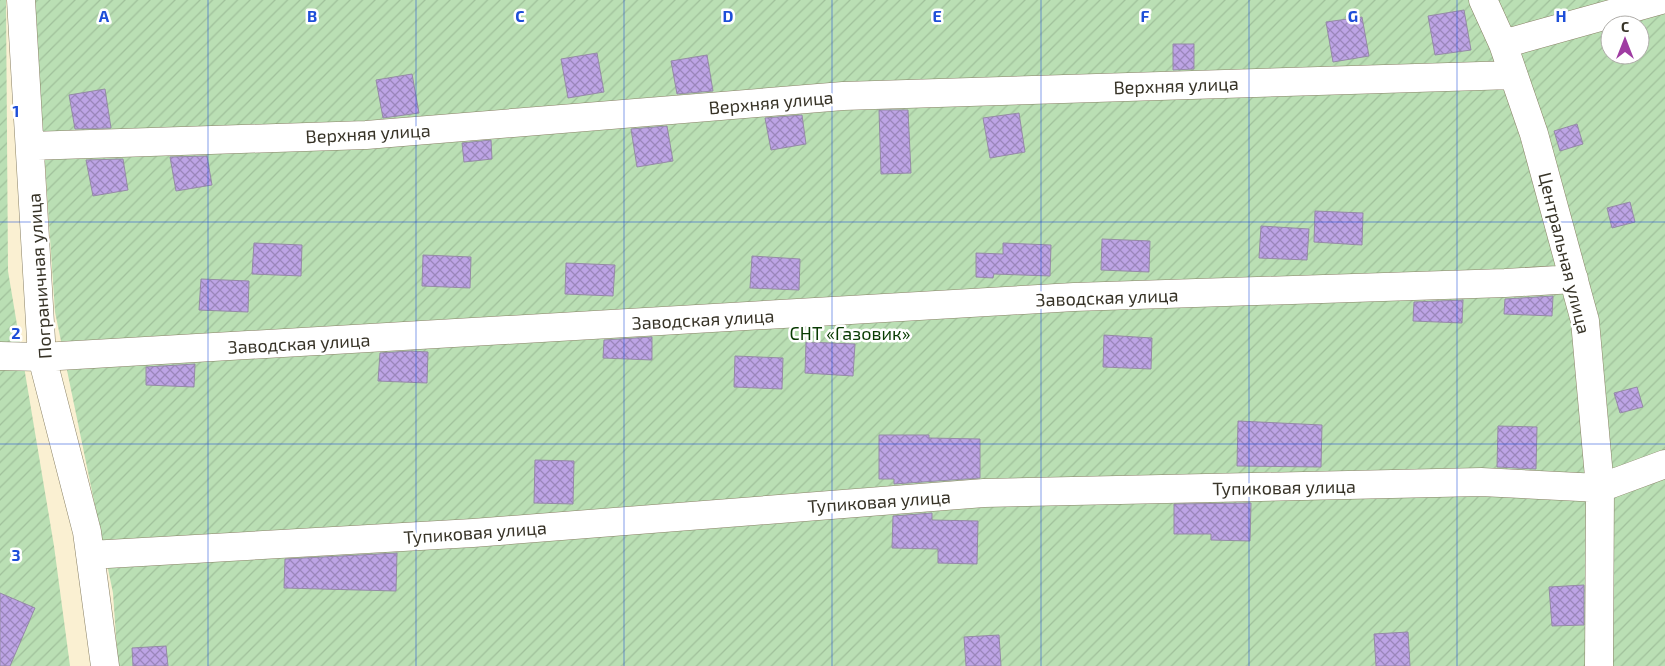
<svg xmlns="http://www.w3.org/2000/svg" width="1665" height="666" viewBox="0 0 1665 666" font-family="'Exo 2',sans-serif">
<style>
.garden{fill:url(#garden-furrows);fill-rule:evenodd}
.building{fill:url(#building-cross-hatch);stroke:#958ba6}
.lines{fill:none;stroke-linecap:round;stroke-linejoin:round}
.minor-casing{stroke:#898065;stroke-width:29}
.minor{stroke:#fff;stroke-width:28}
.grid{fill:none;stroke:#1d4ed8;stroke-width:1;stroke-opacity:0.55}
.labels{text-anchor:middle;dominant-baseline:central;stroke-width:5;stroke-linejoin:round;paint-order:stroke}
.street-label{font-size:18px;fill:#373327;stroke:#fff}
.park-label{font-size:18px;fill:#093b02;stroke:#fff}
.grid-label{font-size:16px;text-anchor:middle;font-weight:bold;fill:#1d4ed8;stroke:#fff;stroke-width:5;stroke-linejoin:round;paint-order:stroke}
</style>
<defs>
<pattern id="garden-furrows" width="10" height="10" patternUnits="userSpaceOnUse" patternTransform="scale(1.25)"><rect width="10" height="10" fill="#badfb4"/><path d="M-1 1l2-2M0 10L10 0M9 11l2-2" fill="none" stroke="#a0c09b"/></pattern>
<pattern id="building-cross-hatch" width="8" height="8" patternUnits="userSpaceOnUse" patternTransform="scale(1.25)"><rect width="8" height="8" fill="#bda4e5"/><path d="M0 0l8 8M0 8l8-8" fill="none" stroke="#9a86ba"/></pattern>
</defs>
<rect width="100%" height="100%" fill="#faf0d2"/>
<path class="garden" d="M 0,0 L 6,0 L 8,271 L 54,546 L 70,666 L 0,666 Z
M 34,0 L 1665,0 L 1665,666 L 118,666 L 113,593 L 55,312 ZM 1610,25 L 1640,25 L 1640,55 L 1610,55 Z"/>
<path class="building" d="M 1464,10 L 1471,50 L 1435,55 L 1428,16 Z
M 1362,17 L 1369,56 L 1333,62 L 1326,22 Z
M 1173,44 L 1194,44 L 1194,69 L 1173,70 Z
M 597,53 L 604,92 L 568,98 L 561,59 Z
M 707,55 L 713,91 L 677,94 L 671,61 Z
M 412,74 L 419,113 L 383,118 L 376,80 Z
M 105,89 L 111,128 L 75,129 L 69,95 Z
M 879,110 L 908,110 L 911,173 L 881,174 Z
M 1019,113 L 1025,152 L 990,158 L 983,118 Z
M 802,115 L 806,144 L 771,150 L 765,118 Z
M 1577,124 L 1583,144 L 1560,151 L 1554,131 Z
M 667,126 L 673,161 L 637,167 L 631,129 Z
M 491,140 L 492,159 L 464,162 L 462,143 Z
M 207,156 L 212,185 L 176,191 L 170,157 Z
M 123,159 L 128,190 L 93,196 L 86,160 Z
M 1630,202 L 1635,222 L 1612,228 L 1607,208 Z
M 1315,211 L 1363,213 L 1362,245 L 1314,242 Z
M 1261,226 L 1309,229 L 1307,260 L 1259,258 Z
M 1102,239 L 1150,241 L 1149,272 L 1101,270 Z
M 254,243 L 302,245 L 301,276 L 252,274 Z
M 1003,243 L 1051,245 L 1050,276 L 994,274 L 993,278 L 976,277 L 976,253 L 1003,254 Z
M 423,255 L 471,257 L 470,288 L 422,286 Z
M 752,256 L 800,259 L 799,290 L 750,288 Z
M 566,263 L 615,265 L 613,296 L 565,294 Z
M 201,279 L 249,281 L 248,312 L 199,310 Z
M 1553,296 L 1552,316 L 1504,314 L 1505,299 Z
M 1463,300 L 1462,323 L 1413,321 L 1414,302 Z
M 1104,335 L 1152,338 L 1151,369 L 1103,367 Z
M 652,337 L 652,360 L 603,358 L 604,340 Z
M 806,342 L 855,344 L 853,376 L 805,373 Z
M 410,351 L 428,352 L 427,383 L 378,381 L 380,353 Z
M 735,356 L 783,358 L 782,389 L 734,387 Z
M 195,364 L 194,387 L 146,385 L 146,367 Z
M 1637,387 L 1643,407 L 1620,413 L 1614,393 Z
M 1238,421 L 1322,425 L 1321,467 L 1237,466 Z
M 1498,426 L 1537,427 L 1536,469 L 1497,467 Z
M 879,435 L 929,435 L 929,438 L 980,439 L 980,478 L 894,484 L 894,479 L 879,479 Z
M 535,460 L 574,461 L 573,504 L 534,503 Z
M 1251,503 L 1250,541 L 1211,540 L 1211,534 L 1174,534 L 1174,504 Z
M 932,513 L 932,520 L 978,521 L 977,564 L 938,563 L 938,549 L 892,548 L 893,516 Z
M 397,553 L 396,591 L 284,588 L 285,559 Z
M 1584,585 L 1584,625 L 1552,626 L 1549,587 Z
M 0,593 L 35,608 L 10,666 L 0,666 Z
M 1408,632 L 1410,666 L 1376,666 L 1374,634 Z
M 999,635 L 1001,666 L 966,666 L 964,637 Z
M 166,646 L 168,666 L 133,666 L 132,648 Z"/>
<g class="lines">
<defs>
<path id="minor" d="M 21,0 L 42,357 L 87,532 L 105,666
M 1483,0 L 1503,44 L 1534,134 L 1585,321 L 1600,488 L 1599,666
M 1503,44 L 1661,0
M 30,146 L 366,135 L 843,96 L 1513,75
M 0,356 L 42,357 L 1074,297 L 1505,283 L 1574,279
M 90,555 L 473,533 L 984,493 L 1481,482 L 1600,488 L 1665,464"/>
</defs>
<use href="#minor" class="minor-casing"/>
<use href="#minor" class="minor"/>
</g>
<path class="grid" d="M 208,0 L 208,666M 416,0 L 416,666M 624,0 L 624,666M 832,0 L 832,666M 1041,0 L 1041,666M 1249,0 L 1249,666M 1457,0 L 1457,666M 0,222 L 1665,222M 0,444 L 1665,444"/>
<g class="labels">
<g class="street-label">
<text transform="translate(1176 85) rotate(-2)">Верхняя улица</text>
<text transform="translate(771 102) rotate(-5)">Верхняя улица</text>
<text transform="translate(368 133) rotate(-3)">Верхняя улица</text>
<text transform="translate(1565 253) rotate(76)">Центральная улица</text>
<text transform="translate(39 276) rotate(-94)">Пограничная улица</text>
<text transform="translate(1107 297) rotate(-2)">Заводская улица</text>
<text transform="translate(703 319) rotate(-3)">Заводская улица</text>
<text transform="translate(299 343) rotate(-3)">Заводская улица</text>
<text transform="translate(1284 487) rotate(-1)">Тупиковая улица</text>
<text transform="translate(879 501) rotate(-4)">Тупиковая улица</text>
<text transform="translate(475 532) rotate(-4)">Тупиковая улица</text>
</g>
<g class="park-label">
<text x="850" y="333">СНТ «Газовик»</text>
</g>
</g>
<g class="grid-label">
<text x="104" y="22">A</text>
<text x="312" y="22">B</text>
<text x="520" y="22">C</text>
<text x="728" y="22">D</text>
<text x="937" y="22">E</text>
<text x="1145" y="22">F</text>
<text x="1353" y="22">G</text>
<text x="1561" y="22">H</text>
<text x="16" y="117">1</text>
<text x="16" y="339">2</text>
<text x="16" y="561">3</text>
</g>
<g transform="translate(1625 40)"><circle r="24" fill="#ffffff" stroke="#afada9"/>
<path d="M0-4L9 19L0 12L-9 19Z" fill="#9f3ca2"/>
<text y="-8" font-size="14" font-weight="bold" text-anchor="middle" fill="#373327">С</text>
</g>
</svg>
